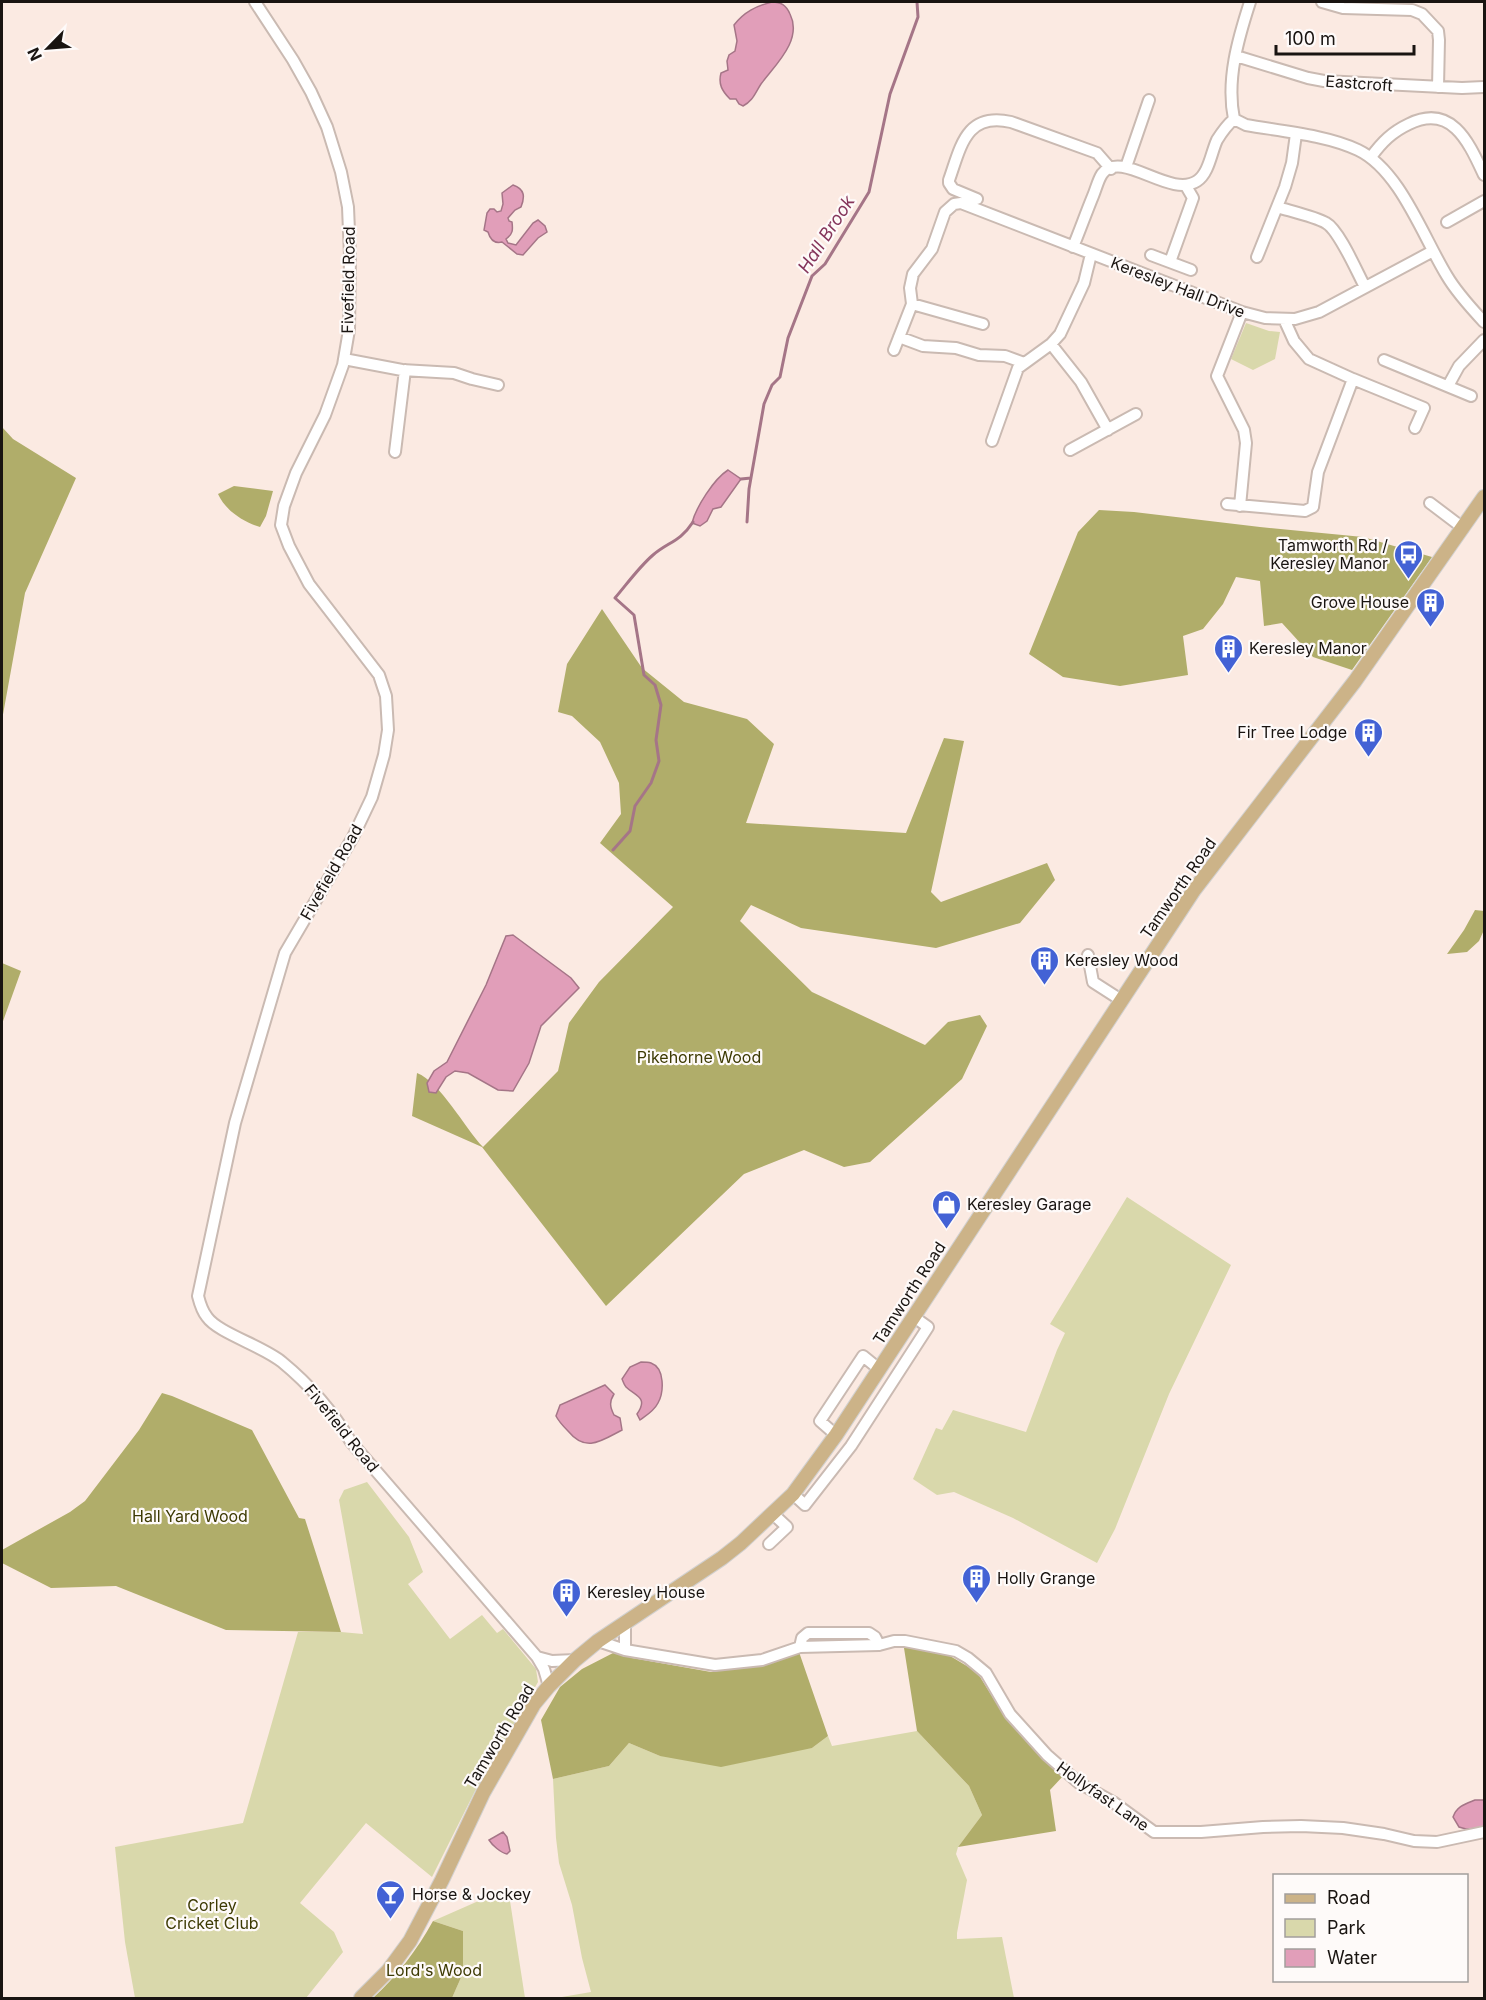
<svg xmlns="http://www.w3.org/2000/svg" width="1486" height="2000" viewBox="0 0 1486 2000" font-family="Inter,sans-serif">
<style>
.green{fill:#d9d8ab}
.forest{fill:#b0ad6a}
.water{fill:#e19eb9;stroke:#a57587;stroke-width:1.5}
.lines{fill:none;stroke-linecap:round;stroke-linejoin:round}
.stream{stroke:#a57587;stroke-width:3}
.minor-casing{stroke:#cabab2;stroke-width:14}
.major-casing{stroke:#d1d0cf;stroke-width:16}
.minor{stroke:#fff;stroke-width:10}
.major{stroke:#ccb388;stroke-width:14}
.labels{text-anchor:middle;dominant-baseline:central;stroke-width:4.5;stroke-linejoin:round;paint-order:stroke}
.street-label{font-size:16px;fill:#191411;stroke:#fefaf9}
.poi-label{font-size:16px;fill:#191411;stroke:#fefaf9;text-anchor:start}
.park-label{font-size:16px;fill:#3d3a03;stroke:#fefaf9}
.water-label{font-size:18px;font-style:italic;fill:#85355b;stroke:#fefaf9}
</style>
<rect width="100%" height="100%" fill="#fbeae2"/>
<path class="green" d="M 1246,323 L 1269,331 L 1280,332 L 1275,359 L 1253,370 L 1231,359 Z
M 1127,1197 L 1231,1265 L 1169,1394 L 1115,1529 L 1097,1563 L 1013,1518 L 954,1492 L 937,1495 L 913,1479 L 936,1428 L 942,1430 L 953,1410 L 1026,1432 L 1057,1350 L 1065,1333 L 1050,1324 Z
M 367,1482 L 409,1537 L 423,1572 L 408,1584 L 450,1639 L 482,1615 L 497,1633 L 503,1629 L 536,1669 L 538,1682 L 475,1791 L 432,1877 L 366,1823 L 300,1903 L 334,1932 L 343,1952 L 306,1998 L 135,1998 L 125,1942 L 115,1847 L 243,1823 L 298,1632 L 341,1632 L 363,1634 L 339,1500 L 344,1490 Z
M 917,1731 L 969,1786 L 982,1815 L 958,1847 L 956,1854 L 967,1880 L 957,1933 L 957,1939 L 1002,1937 L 1014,1998 L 556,1998 L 591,1992 L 582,1958 L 572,1905 L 559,1863 L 556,1838 L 553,1779 L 609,1766 L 629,1743 L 660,1756 L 812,1748 L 828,1736 L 832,1746 Z
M 508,1888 L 525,1998 L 452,1998 L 463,1973 L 463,1931 L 433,1921 Z"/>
<path class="forest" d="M 2,427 L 13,439 L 76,478 L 25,593 L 2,720 Z
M 234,486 L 273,491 L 266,516 L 260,527 C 243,522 225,510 218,494 Z
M 1099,510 L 1134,512 L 1260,527 L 1363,537 L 1432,557 L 1352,670 L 1313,657 L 1282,623 L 1264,626 L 1260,581 L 1236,577 L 1223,604 L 1203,629 L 1183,636 L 1188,675 L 1120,686 L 1063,677 L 1029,654 L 1078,532 Z
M 602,609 L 642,668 L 684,702 L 747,719 L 774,744 L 746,823 L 906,833 L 944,738 L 964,741 L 931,892 L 941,902 L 1047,863 L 1055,880 L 1020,923 L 936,948 L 801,928 L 751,905 L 740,921 L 812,992 L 925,1045 L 948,1022 L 980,1015 L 987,1026 L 962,1079 L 870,1162 L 844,1167 L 804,1150 L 744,1174 L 606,1306 L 482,1147 L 412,1116 L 417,1073 C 440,1082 465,1128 483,1147 L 558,1071 L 569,1023 L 599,982 L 673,907 L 600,843 L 621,814 L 619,783 L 600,742 L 572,716 L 558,712 L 567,664 Z
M 1475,910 L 1484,911 L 1484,930 L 1479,941 L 1467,952 L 1447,954 L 1464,930 Z
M 2,963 L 21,971 L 2,1024 Z
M 162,1393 L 172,1396 L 252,1430 L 299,1518 L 305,1519 L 341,1632 L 226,1630 L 116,1586 L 51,1588 L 2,1563 L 2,1550 L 70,1512 L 85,1501 L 139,1430 Z
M 904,1648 L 917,1648 L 945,1653 L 977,1672 L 1000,1709 L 1032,1745 L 1064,1775 L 1050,1790 L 1056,1831 L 958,1847 L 982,1815 L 969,1786 L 917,1731 Z
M 615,1652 L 632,1658 L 711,1672 L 772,1663 L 799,1652 L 828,1736 L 812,1748 L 721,1767 L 660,1756 L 629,1743 L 609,1766 L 553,1779 L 541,1720 L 560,1687 L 582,1669 Z
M 433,1921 L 463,1931 L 463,1973 L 452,1998 L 373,1998 C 397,1976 417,1950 433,1921 Z"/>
<path class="water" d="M 772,2 C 781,2 786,5 790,14 C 803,40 775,65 761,84 C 755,93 753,101 743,106 L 739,104 L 736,99 L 730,99 C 722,91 718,84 721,73 L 728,70 L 727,61 L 729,55 L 735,51 L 737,41 L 734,25 C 744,12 756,6 772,2 Z
M 513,185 C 525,189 525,197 521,207 L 515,210 L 508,218 L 509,221 L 512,222 C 513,230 513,234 506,239 L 508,243 L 516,245 L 533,223 L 538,220 L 545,226 L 547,232 L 538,238 L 523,255 L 517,254 L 502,242 C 494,244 490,239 488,232 L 484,230 L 487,213 L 490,209 L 494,209 L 497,212 L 501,211 L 503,204 L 502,193 Z
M 728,470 L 741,479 L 721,507 L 713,509 L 707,521 L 700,526 L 692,523 C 696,507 714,479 728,470 Z
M 513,935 L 571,978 L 579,988 L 541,1026 L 529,1063 L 513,1091 L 498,1090 L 468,1073 L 455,1071 L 446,1077 L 436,1093 L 429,1092 L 427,1083 L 434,1071 L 447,1062 L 486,985 L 506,936 Z
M 641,1362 C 644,1362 648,1362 651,1363 C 665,1368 664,1392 658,1403 C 654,1411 647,1415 640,1420 L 637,1414 C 649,1397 635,1396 626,1387 C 624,1385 623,1381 622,1379 L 630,1367 Z
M 605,1385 L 614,1394 C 609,1402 610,1407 614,1415 L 620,1418 L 622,1430 C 601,1441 586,1453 568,1431 C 563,1426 559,1422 556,1416 L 560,1405 Z
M 1475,1800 L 1484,1800 L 1484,1828 L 1466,1829 L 1459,1827 L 1453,1817 C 1457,1806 1465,1804 1475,1800 Z
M 503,1832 L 507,1837 L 510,1851 L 507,1854 C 501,1853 492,1845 489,1840 Z"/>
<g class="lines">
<path class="stream" d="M 741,479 L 751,478
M 747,522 L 749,489 L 764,404 L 772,385 L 780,377 L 788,338 L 812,276 L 825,264 L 869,192 L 890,94 L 918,17 L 917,2
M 613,850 L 630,831 L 635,806 L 651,783 L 659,761 L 656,740 L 661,705 L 655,685 L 644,675 L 634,615 L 615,598 C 627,584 639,567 653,555 C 668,542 680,542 693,522"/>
<defs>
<path id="minor" d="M 255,2 L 293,60 L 311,92 L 327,127 L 341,172 L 348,207 L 350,256 L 349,330 L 343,365 L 325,415 L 296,473 L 284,506 L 281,525 L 289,546 L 309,584 L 379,675 L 386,696 L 388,730 L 384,755 L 372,797 L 353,837 L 285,953 L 235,1123 L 198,1296 C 200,1304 202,1311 207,1317 C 218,1333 263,1346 282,1362 C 310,1385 332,1410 351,1442 L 537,1657 L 544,1669 L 549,1686
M 1250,2 C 1238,39 1226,80 1234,119 L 1246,125 C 1280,131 1327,135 1358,150 C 1400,170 1423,237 1447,276 C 1457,293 1471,308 1484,322
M 1322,2 L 1343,8 L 1412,10 L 1422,14 L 1438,31 L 1439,40 L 1438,87
M 1236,56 L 1308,78 L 1324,81 L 1462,88 L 1484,87
M 1371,157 C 1382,142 1392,132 1409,124 C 1452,103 1469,143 1484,175
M 1126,167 L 1149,100
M 977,199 L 953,189 L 949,183 L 949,180 C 961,146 966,112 1011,122 L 1097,153 L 1111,169
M 1277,207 C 1290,211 1316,217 1326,223 C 1339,230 1357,272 1365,287
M 1447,222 L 1484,201
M 1073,247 C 1080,230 1086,213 1093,196 C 1096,189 1098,180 1102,174 C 1121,148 1170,199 1197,181 C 1209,173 1211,153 1217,140 C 1222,132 1227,125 1234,119
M 1151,255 L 1191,270
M 1257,257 L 1285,187 L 1292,163 L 1296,134
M 1170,262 L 1193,198 L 1186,186
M 912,304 L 983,324
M 1284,319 L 1294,341 L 1309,359 L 1353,379 L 1424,408 L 1415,428
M 899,337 L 923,346 L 956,348 L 979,355 L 1005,356 L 1024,363
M 1051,344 L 1081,382 L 1108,430
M 894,350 L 912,304 L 910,288 L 913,274 L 932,249 L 945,212 L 954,204 L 961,203 L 1242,312 L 1265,318 L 1295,319 L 1319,312 L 1433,251
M 344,359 L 402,370 L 454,373 L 472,379 L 498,385
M 1384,360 L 1471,396
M 1448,386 L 1459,366 L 1484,340
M 992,441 L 1018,368 L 1051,344 L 1060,334 L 1084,283 L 1091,254
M 1070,450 L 1136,414
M 395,452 L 405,370
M 1430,503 L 1463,528
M 1227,504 L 1305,511 L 1313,507 L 1318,472 L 1353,379
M 1240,506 L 1246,443 L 1244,430 L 1217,376 L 1242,312
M 1088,955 L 1093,982 L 1121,1000
M 836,1435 L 820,1421 L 863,1356 L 879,1369
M 793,1494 L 805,1505 L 851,1446 L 928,1327 L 914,1317
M 769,1544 L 787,1527 L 773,1514
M 625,1623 L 625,1650
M 598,1641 L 625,1650 L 715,1665 L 762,1660 L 800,1647 L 879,1645 L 894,1641 L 905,1641 L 956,1651 L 968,1658 L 986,1673 L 1010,1714 L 1047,1755 L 1079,1783 L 1113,1802 L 1154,1832 L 1201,1832 L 1263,1827 L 1301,1826 L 1343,1828 L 1384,1834 L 1414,1841 L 1437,1842 L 1484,1832
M 800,1647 L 802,1638 L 808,1633 L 869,1633 L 875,1637 L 879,1645
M 537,1657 L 552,1661 L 575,1660"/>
<path id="major" d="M 361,1998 L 388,1971 L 410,1941 L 442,1880 L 483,1793 L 534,1704 L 549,1686 L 575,1660 L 598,1641 L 722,1558 L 741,1543 L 793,1494 L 836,1435 L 1194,890 L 1355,681 L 1484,497"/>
</defs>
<use href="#minor" class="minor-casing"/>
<use href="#major" class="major-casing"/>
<use href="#minor" class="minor"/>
<use href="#major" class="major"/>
</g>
<defs>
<symbol id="bus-pin" viewBox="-11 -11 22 30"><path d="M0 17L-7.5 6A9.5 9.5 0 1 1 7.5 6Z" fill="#4362d5" stroke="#fefaf9"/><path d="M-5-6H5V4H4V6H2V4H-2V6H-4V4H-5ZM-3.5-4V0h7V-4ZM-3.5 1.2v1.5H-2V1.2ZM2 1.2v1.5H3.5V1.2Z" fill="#fff"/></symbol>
<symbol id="building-pin" viewBox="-11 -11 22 30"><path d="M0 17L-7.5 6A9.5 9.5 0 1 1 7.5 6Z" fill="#4362d5" stroke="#fefaf9"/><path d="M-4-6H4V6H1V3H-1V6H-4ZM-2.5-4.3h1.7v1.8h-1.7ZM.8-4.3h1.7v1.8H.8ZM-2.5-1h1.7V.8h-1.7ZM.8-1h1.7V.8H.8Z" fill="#fff"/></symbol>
<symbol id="shop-pin" viewBox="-11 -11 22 30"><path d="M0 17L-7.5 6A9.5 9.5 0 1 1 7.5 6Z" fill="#4362d5" stroke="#fefaf9"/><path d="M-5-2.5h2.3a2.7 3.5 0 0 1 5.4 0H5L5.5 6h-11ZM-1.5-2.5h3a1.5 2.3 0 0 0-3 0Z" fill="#fff"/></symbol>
<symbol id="bar-pin" viewBox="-11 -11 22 30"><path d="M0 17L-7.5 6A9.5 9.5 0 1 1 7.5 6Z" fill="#4362d5" stroke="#fefaf9"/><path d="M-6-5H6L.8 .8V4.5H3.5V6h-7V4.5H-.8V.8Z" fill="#fff"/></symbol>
</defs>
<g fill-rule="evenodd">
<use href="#bus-pin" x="1392" y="538" width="33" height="45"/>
<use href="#building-pin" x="1414" y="586" width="33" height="45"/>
<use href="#building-pin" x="1212" y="632" width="33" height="45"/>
<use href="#building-pin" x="1352" y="716" width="33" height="45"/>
<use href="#building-pin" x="1028" y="944" width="33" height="45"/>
<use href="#shop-pin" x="930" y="1188" width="33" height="45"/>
<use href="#building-pin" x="960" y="1562" width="33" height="45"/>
<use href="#building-pin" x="550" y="1576" width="33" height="45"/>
<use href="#bar-pin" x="374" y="1878" width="33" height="45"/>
</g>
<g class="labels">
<g class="street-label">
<text transform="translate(1359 83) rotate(4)">Eastcroft</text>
<text transform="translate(348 280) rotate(-89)">Fivefield Road</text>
<text transform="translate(1178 287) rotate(21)">Keresley Hall Drive</text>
<text transform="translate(331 872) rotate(-60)">Fivefield Road</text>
<text transform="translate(1178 888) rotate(-55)">Tamworth Road</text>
<text transform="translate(909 1293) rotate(-57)">Tamworth Road</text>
<text transform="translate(342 1428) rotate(51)">Fivefield Road</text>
<text transform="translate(499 1736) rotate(-59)">Tamworth Road</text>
<text transform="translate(1103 1796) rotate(35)">Hollyfast Lane</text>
</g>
<g class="poi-label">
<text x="1388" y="545" text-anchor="end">Tamworth Rd /<tspan x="1388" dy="18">Keresley Manor</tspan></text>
<text x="1409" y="602" text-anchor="end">Grove House</text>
<text x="1249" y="648">Keresley Manor</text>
<text x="1347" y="732" text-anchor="end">Fir Tree Lodge</text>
<text x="1065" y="960">Keresley Wood</text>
<text x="967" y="1204">Keresley Garage</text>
<text x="997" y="1578">Holly Grange</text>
<text x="587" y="1592">Keresley House</text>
<text x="412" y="1894">Horse &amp; Jockey</text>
</g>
<g class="park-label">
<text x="699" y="1057">Pikehorne Wood</text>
<text x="190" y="1516">Hall Yard Wood</text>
<text x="212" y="1905">Corley<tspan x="212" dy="18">Cricket Club</tspan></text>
<text x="434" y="1970">Lord's Wood</text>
</g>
<g class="water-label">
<text transform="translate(826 234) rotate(-57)">Hall Brook</text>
</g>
</g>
<rect width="1486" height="2000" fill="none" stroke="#191411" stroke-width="6"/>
<rect x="1273" y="1874" width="195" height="108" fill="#fefaf9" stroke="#a29e9c" stroke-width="1.5"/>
<rect x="1285" y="1894" width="30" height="9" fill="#ccb388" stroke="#a29e9c" stroke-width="1.5"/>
<text x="1327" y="1904" font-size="18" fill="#191411">Road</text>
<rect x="1285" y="1919" width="30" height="18" fill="#d9d8ab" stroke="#a29e9c" stroke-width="1.5"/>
<text x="1327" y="1934" font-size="18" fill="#191411">Park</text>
<rect x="1285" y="1949" width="30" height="18" fill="#e19eb9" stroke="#a29e9c" stroke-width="1.5"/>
<text x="1327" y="1964" font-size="18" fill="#191411">Water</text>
<g transform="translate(48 48) rotate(245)" stroke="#fefaf9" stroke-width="4.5" paint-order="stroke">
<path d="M0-4.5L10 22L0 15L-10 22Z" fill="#191411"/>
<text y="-9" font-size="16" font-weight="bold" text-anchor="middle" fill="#191411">N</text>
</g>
<path d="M1276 45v9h138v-9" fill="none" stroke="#191411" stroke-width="3"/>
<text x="1285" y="45" font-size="18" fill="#191411" stroke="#fefaf9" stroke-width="4.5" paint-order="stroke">100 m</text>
</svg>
